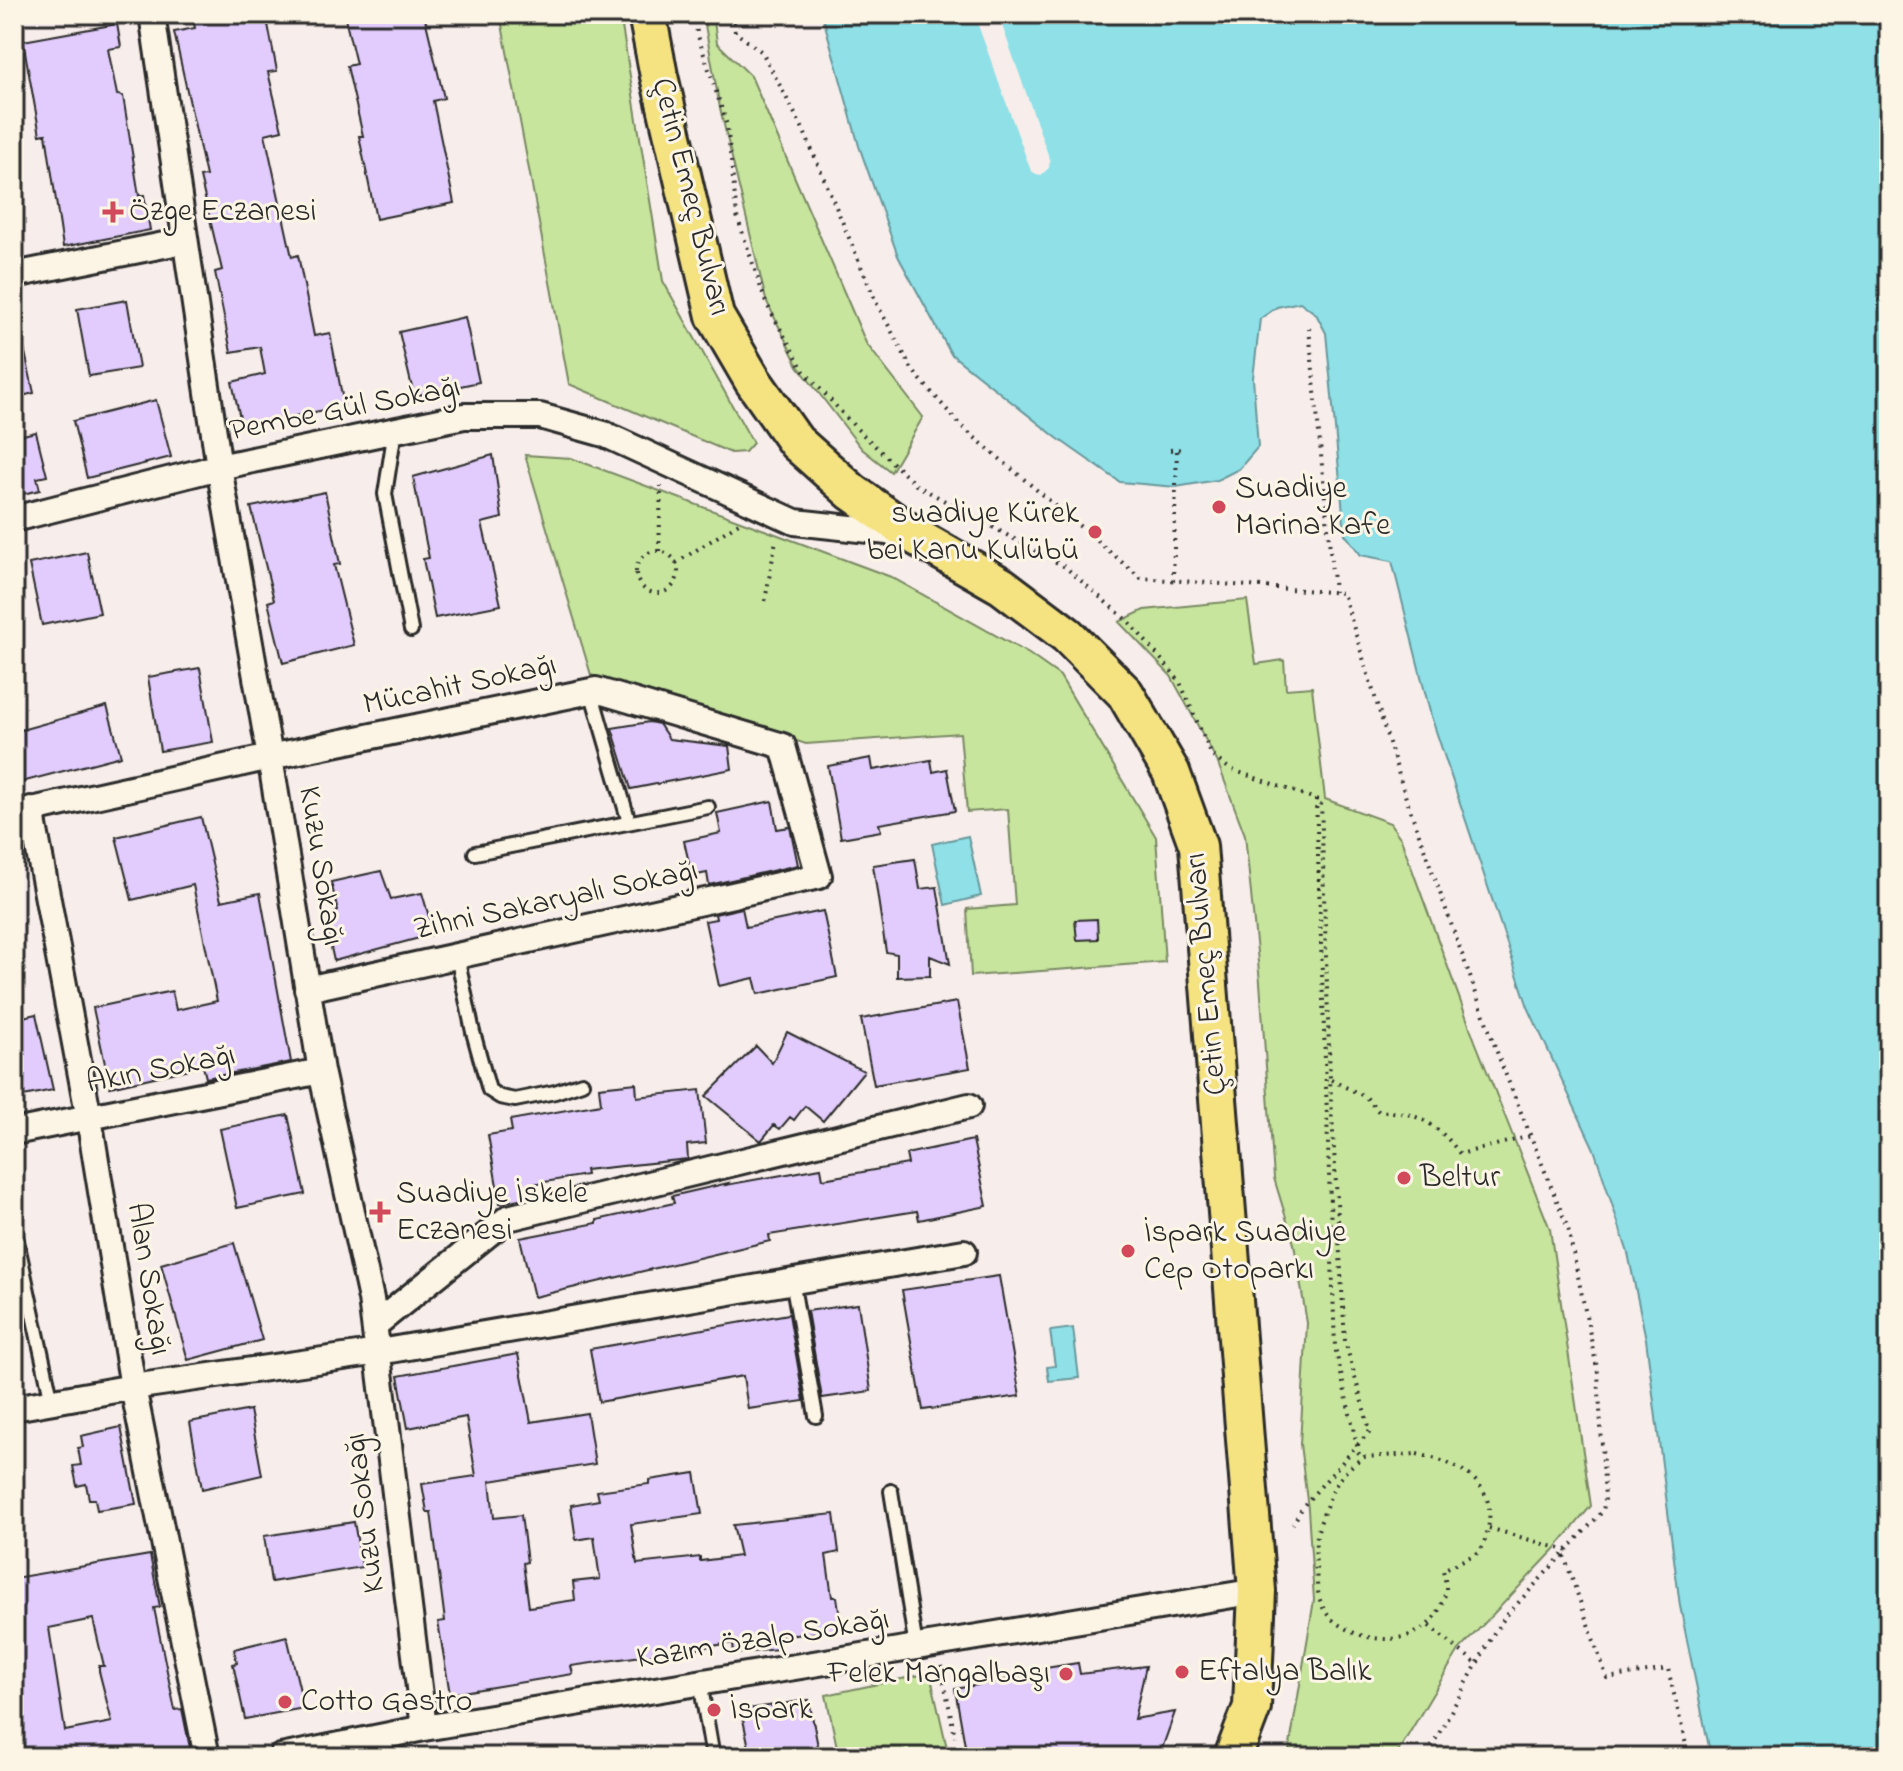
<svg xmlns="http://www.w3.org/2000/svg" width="1903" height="1771" viewBox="0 0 1903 1771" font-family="'Indie Flower',sans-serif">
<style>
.green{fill:#c7e59d;stroke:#798864;stroke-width:2}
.water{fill:#8fe0e7;stroke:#67989c;stroke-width:2}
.pier{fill:#f7edea}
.building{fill:#e1ccfd;stroke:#2b2b2b;stroke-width:2;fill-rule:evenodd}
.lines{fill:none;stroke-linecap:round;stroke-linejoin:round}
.lane-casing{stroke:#2b2b2b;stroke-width:18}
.street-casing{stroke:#2b2b2b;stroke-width:30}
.primary-casing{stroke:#2b2b2b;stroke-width:42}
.path{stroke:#2b2b2b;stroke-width:4;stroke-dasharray:2 6;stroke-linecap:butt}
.lane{stroke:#fcf5e5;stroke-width:12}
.street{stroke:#fcf5e5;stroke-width:24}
.primary{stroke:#f5e382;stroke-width:36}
.poi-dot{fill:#d1495b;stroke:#fcf5e5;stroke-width:3}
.labels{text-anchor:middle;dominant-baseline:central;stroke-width:6;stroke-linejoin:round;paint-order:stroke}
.street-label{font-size:32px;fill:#2b2b2b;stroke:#fcf5e5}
.poi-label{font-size:32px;fill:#2b2b2b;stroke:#fcf5e5;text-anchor:start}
</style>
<rect width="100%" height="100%" fill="#f7edea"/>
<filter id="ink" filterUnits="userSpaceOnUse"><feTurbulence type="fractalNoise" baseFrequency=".0125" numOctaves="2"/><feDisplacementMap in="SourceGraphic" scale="16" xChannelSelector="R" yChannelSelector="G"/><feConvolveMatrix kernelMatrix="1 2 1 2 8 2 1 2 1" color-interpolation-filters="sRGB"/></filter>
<g filter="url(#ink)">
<path class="green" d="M 500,14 L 620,14 L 663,281 L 753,443 L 745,452 L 731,453 L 569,384 Z
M 703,14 L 713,14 L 717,43 L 751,76 L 866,343 L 923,417 L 891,472 L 862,449 L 798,366 L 766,300 L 720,108 Z
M 525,455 L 571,458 L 891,577 L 1029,654 L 1060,676 L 1156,837 L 1165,962 L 971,976 L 967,909 L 1015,905 L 1008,809 L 967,812 L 960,733 L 806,744 L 591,675 Z
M 1247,600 L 1256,664 L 1284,660 L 1286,689 L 1312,687 L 1325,799 L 1390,823 L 1401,839 L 1475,1041 L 1550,1229 L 1591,1506 L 1556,1548 L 1459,1650 L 1395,1757 L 1288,1757 L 1314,1600 L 1308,1509 L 1300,1444 L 1307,1323 L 1294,1244 L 1274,1178 L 1260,982 L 1245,835 L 1217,761 L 1171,676 L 1119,622 L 1144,610 Z
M 930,1673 L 949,1757 L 839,1757 L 826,1695 Z"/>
<path class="water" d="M 822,14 L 1889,14 L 1889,1757 L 1711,1757 L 1680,1606 L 1646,1339 L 1628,1253 L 1594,1149 L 1528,1007 L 1431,716 L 1392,561 L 1361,555 L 1345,534 L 1326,333 L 1316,314 L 1300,302 L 1277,307 L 1260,319 L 1253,378 L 1258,447 L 1239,469 L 1217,480 L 1176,487 L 1120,482 L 1057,438 L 951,354 L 898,256 L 859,146 Z
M 968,836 L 981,896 L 945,905 L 932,844 Z
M 1073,1328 L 1079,1378 L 1049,1381 L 1047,1367 L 1055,1366 L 1050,1331 Z"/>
<path class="pier" d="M 974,14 L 998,14 L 1050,160 L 1049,168 L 1040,176 L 1031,171 Z"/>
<path class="building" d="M 192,14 L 266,14 L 277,71 L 268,72 L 282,130 L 265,134 L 292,257 L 298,255 L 314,336 L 330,333 L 344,406 L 242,427 L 232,382 L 265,374 L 260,347 L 231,352 L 215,272 L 222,270 L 200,177 L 206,176 L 174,32 L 195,28 Z
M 344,14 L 424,14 L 444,98 L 433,101 L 454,203 L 376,219 L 359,136 L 363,136 L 347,66 L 356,64 Z
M 117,24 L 121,47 L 108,49 L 117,95 L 123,96 L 139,196 L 144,195 L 150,230 L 63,247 L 46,134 L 40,135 L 23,41 Z
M 127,300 L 139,368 L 89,376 L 77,309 Z
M 465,317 L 479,382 L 414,396 L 399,332 Z
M 22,339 L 34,393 L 14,398 L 14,340 Z
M 156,400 L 171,457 L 87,478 L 73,421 Z
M 36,432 L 47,476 L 37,478 L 40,490 L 14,496 L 14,437 Z
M 493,455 L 502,518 L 482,523 L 501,605 L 435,618 L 423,559 L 429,558 L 413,477 Z
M 325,492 L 340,564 L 334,565 L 354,645 L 283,663 L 268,602 L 274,600 L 251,507 Z
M 87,552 L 100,613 L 42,625 L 29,564 Z
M 200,668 L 213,742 L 160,751 L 148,677 Z
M 107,706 L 121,756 L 14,784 L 14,732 Z
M 649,722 L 659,724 L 669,739 L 729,746 L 732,769 L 631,789 L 612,728 Z
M 871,758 L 873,770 L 931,760 L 933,772 L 947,769 L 955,811 L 879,824 L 881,831 L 841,838 L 828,766 Z
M 772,801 L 777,829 L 790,827 L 798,865 L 709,885 L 707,873 L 692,876 L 684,841 L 721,833 L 717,813 Z
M 201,817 L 221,901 L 260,893 L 291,1062 L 206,1078 L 203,1066 L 110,1087 L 93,1008 L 172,991 L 176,1010 L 217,1001 L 193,885 L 132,900 L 116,837 Z
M 915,859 L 920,889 L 937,887 L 950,964 L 930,956 L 930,976 L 897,977 L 897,954 L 886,952 L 873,865 Z
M 381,871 L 391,899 L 422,893 L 434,934 L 334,961 L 325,921 L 338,911 L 331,882 Z
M 742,908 L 746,927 L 823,911 L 837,977 L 758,994 L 754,978 L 719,986 L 705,921 L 716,919 L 715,914 Z
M 1097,919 L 1098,939 L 1077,940 L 1075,920 Z
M 957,1002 L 970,1068 L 874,1085 L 861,1019 Z
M 36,1014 L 53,1090 L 14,1098 L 14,1019 Z
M 787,1032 L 864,1071 L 823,1121 L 805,1106 L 794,1120 L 790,1117 L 780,1129 L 774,1125 L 761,1141 L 706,1096 L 756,1046 L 772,1063 Z
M 636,1083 L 637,1097 L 700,1090 L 706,1143 L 687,1145 L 688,1159 L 585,1170 L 586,1175 L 527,1185 L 529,1197 L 500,1203 L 488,1135 L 512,1131 L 510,1120 L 601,1104 L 599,1087 Z
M 288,1115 L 305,1194 L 237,1208 L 220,1129 Z
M 973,1140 L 987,1206 L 919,1220 L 917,1211 L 769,1235 L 770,1241 L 534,1297 L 520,1238 L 597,1223 L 597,1220 L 674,1203 L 672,1196 L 728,1183 L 726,1185 L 821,1168 L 823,1179 L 908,1164 L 906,1154 Z
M 234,1243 L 262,1340 L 188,1360 L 161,1264 Z
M 999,1276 L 1020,1396 L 923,1410 L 902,1290 Z
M 858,1304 L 871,1391 L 822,1398 L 807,1311 Z
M 789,1314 L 804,1401 L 748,1409 L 743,1376 L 599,1402 L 590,1349 Z
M 518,1354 L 531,1422 L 587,1413 L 595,1464 L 490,1481 L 494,1518 L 521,1515 L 527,1562 L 523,1563 L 529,1607 L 575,1600 L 573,1582 L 600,1579 L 594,1537 L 576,1540 L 571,1505 L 599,1500 L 597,1491 L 649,1484 L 649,1480 L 695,1473 L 702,1514 L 631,1524 L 637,1564 L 700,1557 L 700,1561 L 740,1556 L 733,1525 L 834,1514 L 839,1552 L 826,1555 L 832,1597 L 837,1597 L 842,1630 L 776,1637 L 778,1649 L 734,1654 L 733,1643 L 571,1666 L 573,1674 L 450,1694 L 438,1622 L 445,1621 L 431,1512 L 427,1512 L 422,1484 L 476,1476 L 466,1417 L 408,1428 L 398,1376 Z
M 250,1410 L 262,1475 L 202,1489 L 190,1422 Z
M 121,1427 L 136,1504 L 97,1510 L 95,1499 L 89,1499 L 86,1484 L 77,1486 L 73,1466 L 81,1465 L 78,1448 L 83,1447 L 81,1436 Z
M 354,1522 L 362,1567 L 271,1582 L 264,1536 Z
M 150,1555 L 160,1607 L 154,1608 L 175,1710 L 182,1709 L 191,1753 L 168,1757 L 14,1757 L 14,1578 ZM 93,1619 L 104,1666 L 99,1666 L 99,1671 L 112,1722 L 65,1731 L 49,1628 Z
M 287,1636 L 304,1708 L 245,1719 L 233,1664 L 237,1663 L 234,1649 Z
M 1078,1663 L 1080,1674 L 1146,1666 L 1134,1719 L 1175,1712 L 1159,1757 L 967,1757 L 955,1689 L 1027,1676 L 1026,1671 Z
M 809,1700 L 820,1757 L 751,1757 L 741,1710 Z"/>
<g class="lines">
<defs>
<path id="lane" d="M 395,430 L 385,494 L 411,630
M 591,691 L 629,822
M 475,853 L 708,807
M 457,956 L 473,1032 L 489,1090 L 500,1097 L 515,1100 L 555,1092 L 582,1083
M 14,1227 L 52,1402
M 792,1280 L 816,1416
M 891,1491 L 916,1647
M 700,1682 L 713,1757"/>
<path id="street" d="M 152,14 L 219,467 L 270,757 L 321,1071 L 371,1299 L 424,1728
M 14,275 L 184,241
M 14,519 L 219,467 L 464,416 L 540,416 L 604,434 L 795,522 L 906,534
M 31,809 L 89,1118 L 133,1387 L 207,1757
M 14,814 L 270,757 L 596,690 L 783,746 L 819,876 L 307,989
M 14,1132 L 321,1071
M 375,1325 L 508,1218 L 969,1106
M 14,1408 L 133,1387 L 379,1352 L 964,1252
M 281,1757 L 424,1728 L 1257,1591"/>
<path id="primary" d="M 647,14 L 659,76 L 715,316 L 753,381 L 796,442 L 852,492 L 913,535 L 1002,586 L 1067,635 L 1125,693 L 1171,772 L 1198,846 L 1257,1591 L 1252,1707 L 1233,1757"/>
</defs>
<use href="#lane" class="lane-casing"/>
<use href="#street" class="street-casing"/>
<use href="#primary" class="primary-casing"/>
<path class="path" d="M 695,14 L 697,33 L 727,125 L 737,216 L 766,303 L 804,371 L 855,427 L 916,485 L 1065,567 L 1130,623 L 1179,680 L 1212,756 L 1230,769 L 1321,801 L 1330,1080 L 1345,1341 L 1370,1431 L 1304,1505 L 1293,1524
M 733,14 L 735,32 L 762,52 L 803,129 L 877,304 L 913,371 L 961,426 L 1141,578 L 1343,593 L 1406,798 L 1501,1063 L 1568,1228 L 1598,1373 L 1605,1499 L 1603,1511 L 1506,1616 L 1494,1633 L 1426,1757
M 1309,328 L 1334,592
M 1170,450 L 1185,449
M 659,551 L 661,486
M636 572a21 21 0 1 1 42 0a21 21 0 1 1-42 0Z
M 676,563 L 742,521
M 1173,581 L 1177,449
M 765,601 L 776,540
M 1316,799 L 1335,1347 L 1360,1459
M 1331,1080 L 1366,1097 L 1379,1112 C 1416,1110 1439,1125 1460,1154 L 1531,1136
M 1417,1454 C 1473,1466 1507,1493 1480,1552 L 1443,1570 C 1444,1576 1446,1582 1446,1588 C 1446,1594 1443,1600 1441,1605 C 1424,1650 1357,1647 1328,1615 C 1317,1602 1317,1584 1316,1568 C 1315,1550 1315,1538 1321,1521 C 1331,1492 1338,1473 1364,1457 Z
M 1489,1528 L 1568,1551
M 1564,1556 L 1607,1678 L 1668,1669 L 1689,1757
M 1429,1626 L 1477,1664
M 941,1666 L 955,1737"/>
<use href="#lane" class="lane"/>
<use href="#street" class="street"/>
<use href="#primary" class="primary"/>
</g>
</g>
<g class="poi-dot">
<path d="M109 200h8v8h8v8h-8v8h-8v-8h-8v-8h8z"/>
<circle cx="1219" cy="507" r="8"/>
<circle cx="1095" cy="532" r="8"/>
<circle cx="1404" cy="1178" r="8"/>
<path d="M376 1200h8v8h8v8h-8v8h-8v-8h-8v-8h8z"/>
<circle cx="1128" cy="1251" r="8"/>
<circle cx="1182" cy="1672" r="8"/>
<circle cx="1066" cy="1674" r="8"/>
<circle cx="285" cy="1702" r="8"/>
<circle cx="714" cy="1710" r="8"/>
</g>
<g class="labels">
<g class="street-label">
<text transform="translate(690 197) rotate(76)">Çetin Emeç Bulvarı</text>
<text transform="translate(345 410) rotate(-11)">Pembe Gül Sokağı</text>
<text transform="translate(460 686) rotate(-12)">Mücahit Sokağı</text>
<text transform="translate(320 866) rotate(81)">Kuzu Sokağı</text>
<text transform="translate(556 901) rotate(-12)">Zihni Sakaryalı Sokağı</text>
<text transform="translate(1207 974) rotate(-95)">Çetin Emeç Bulvarı</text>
<text transform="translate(161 1070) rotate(-11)">Akın Sokağı</text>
<text transform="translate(148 1279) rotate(81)">Alan Sokağı</text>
<text transform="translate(366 1513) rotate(-97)">Kuzu Sokağı</text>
<text transform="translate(763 1640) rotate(-9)">Kazım Özalp Sokağı</text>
</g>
<g class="poi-label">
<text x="129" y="212">Özge Eczanesi</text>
<text x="1235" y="489">Suadiye<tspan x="1235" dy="37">Marina Kafe</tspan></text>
<text x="1079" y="514" text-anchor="end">suadiye Kürek<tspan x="1079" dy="37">bei Kanu Kulübü</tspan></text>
<text x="1420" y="1178">Beltur</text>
<text x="396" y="1194">Suadiye İskele<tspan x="396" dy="37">Eczanesi</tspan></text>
<text x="1144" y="1233">İspark Suadiye<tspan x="1144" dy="37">Cep Otoparkı</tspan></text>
<text x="1198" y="1672">Eftalya Balık</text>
<text x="1050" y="1674" text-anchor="end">Felek Mangalbaşı</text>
<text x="301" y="1702">Cotto Gastro</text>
<text x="730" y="1710">İspark</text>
</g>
</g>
<rect width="1903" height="1771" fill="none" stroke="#fcf5e5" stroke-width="48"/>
<rect x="24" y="24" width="1855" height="1723" fill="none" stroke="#2b2b2b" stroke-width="3" filter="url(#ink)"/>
</svg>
